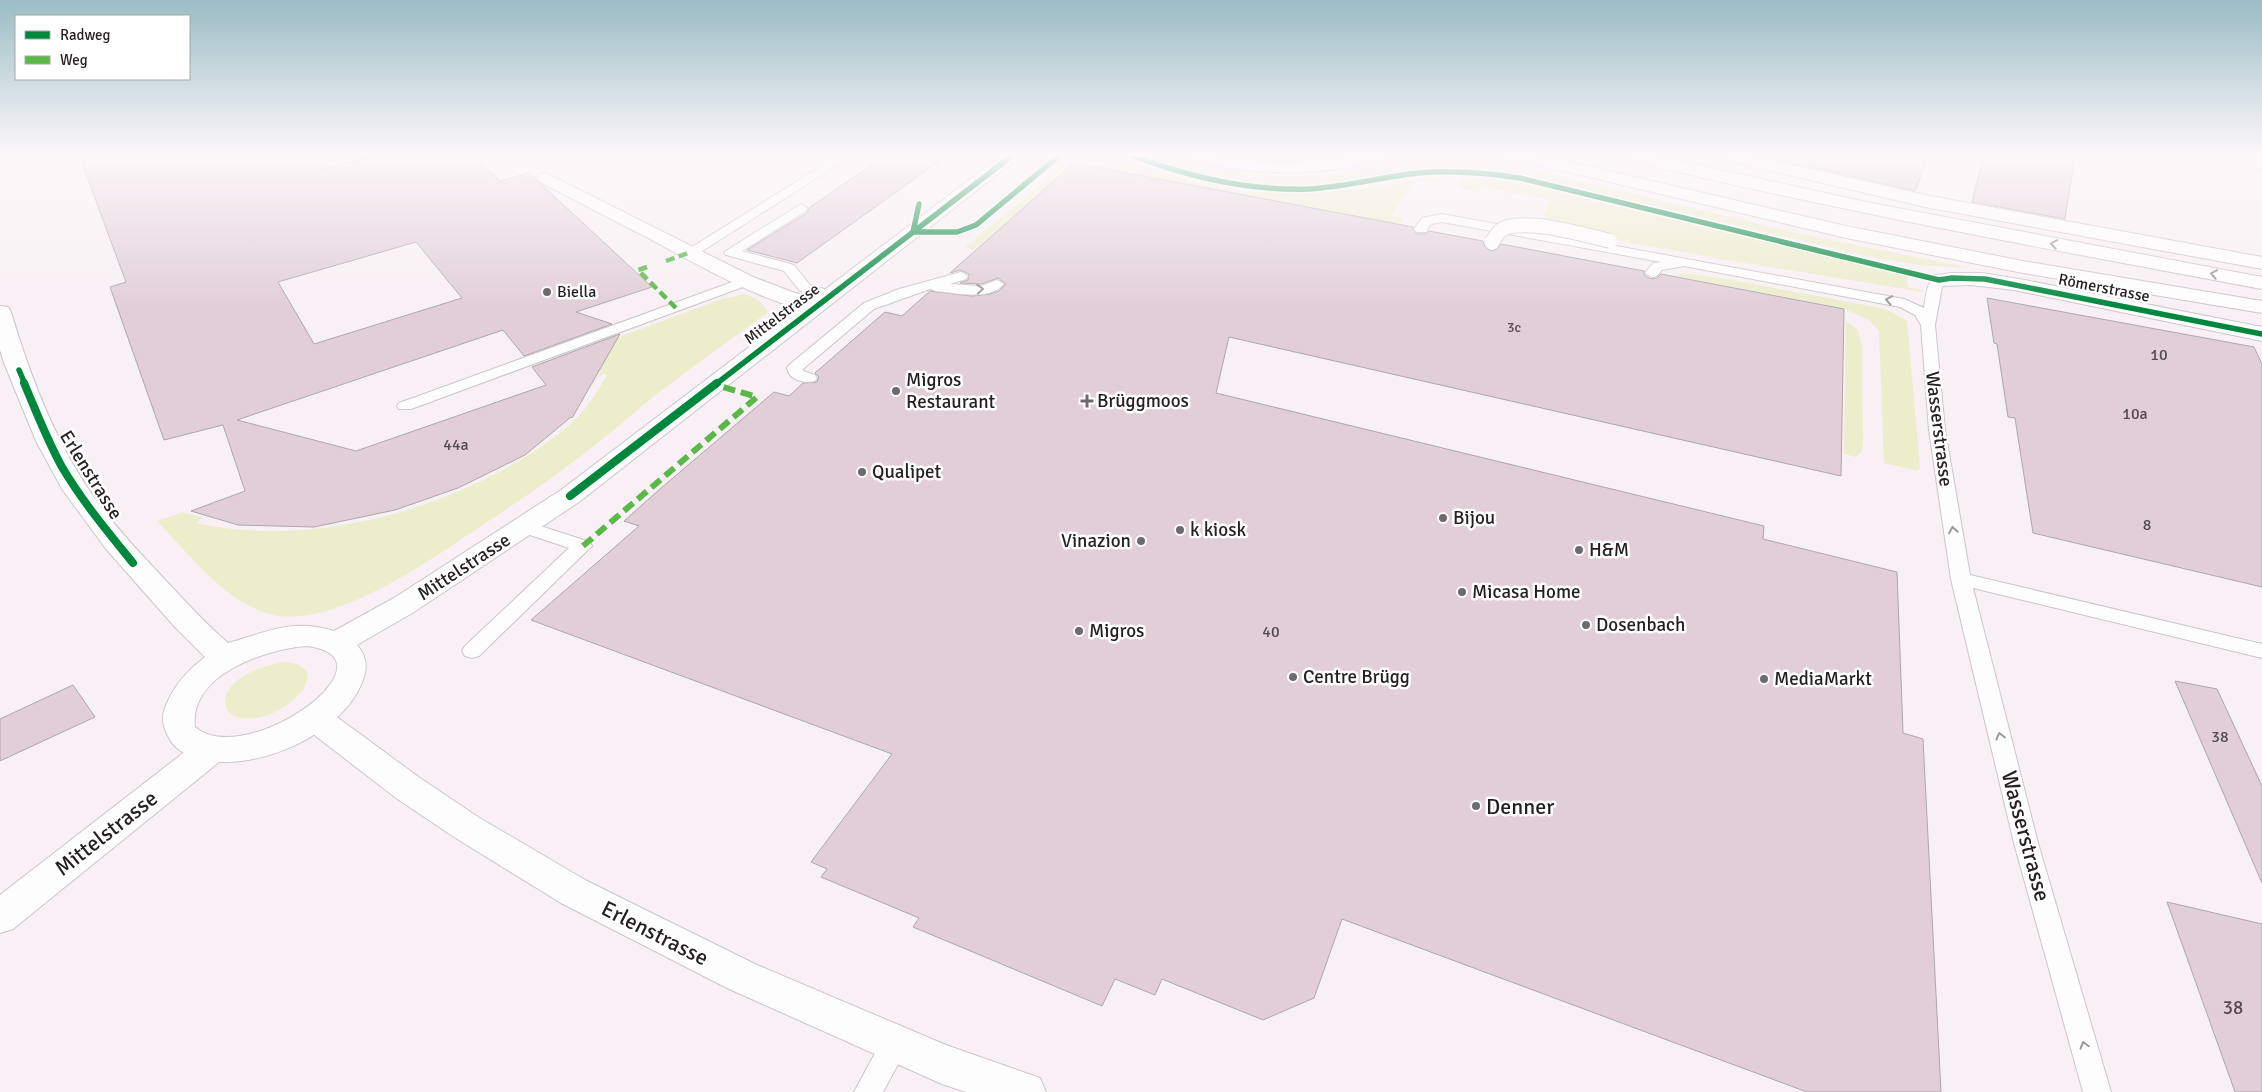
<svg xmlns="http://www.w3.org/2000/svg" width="2262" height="1092" viewBox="0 0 2262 1092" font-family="Signika,sans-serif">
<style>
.green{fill:#ecedcb}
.building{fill:#e1ced7;stroke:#ada7aa;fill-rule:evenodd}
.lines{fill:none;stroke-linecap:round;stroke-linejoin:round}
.service-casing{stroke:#cbc6c9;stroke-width:2}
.minor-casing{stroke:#cbc6c9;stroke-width:2}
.tertiary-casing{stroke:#cbc6c9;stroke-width:2}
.secondary-casing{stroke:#cbc6c9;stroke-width:2}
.motorway-casing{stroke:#cbc6c9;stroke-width:2}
.service{fill:#fefdfd;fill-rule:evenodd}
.minor{fill:#fefdfd;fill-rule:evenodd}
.tertiary{fill:#fefdfd;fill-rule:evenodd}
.secondary{fill:#fefdfd;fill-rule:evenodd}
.motorway{fill:#fefdfd;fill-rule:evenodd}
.service-bridge-casing{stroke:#cbc6c9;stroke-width:16;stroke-linecap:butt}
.service-bridge{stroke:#fefdfd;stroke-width:14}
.quiet-far1{stroke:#58b947;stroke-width:4.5;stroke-dasharray:9 4.5;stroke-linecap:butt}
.quiet{stroke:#58b947;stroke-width:6;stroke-dasharray:12 6;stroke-linecap:butt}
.cycleway-far1-casing{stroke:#fff;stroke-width:8}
.cycleway-casing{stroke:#fff;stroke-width:11}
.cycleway-far1{stroke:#00873e;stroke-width:5.5}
.cycleway{stroke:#00873e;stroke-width:8}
.oneway{stroke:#9c999a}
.poi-dot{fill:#6f686c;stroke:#fff;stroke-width:2}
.labels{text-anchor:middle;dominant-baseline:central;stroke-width:5;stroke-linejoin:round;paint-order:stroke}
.far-number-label{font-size:14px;fill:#544b4f}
.far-street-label{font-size:16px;fill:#251f22;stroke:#fff}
.far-poi-label{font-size:16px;fill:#251f22;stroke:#fff;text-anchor:start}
.number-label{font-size:16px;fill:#544b4f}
.poi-label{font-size:19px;fill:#251f22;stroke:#fff;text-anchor:start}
.street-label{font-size:19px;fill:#251f22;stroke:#fff}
.near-number-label{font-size:19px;fill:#544b4f}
.near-poi-label{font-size:22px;fill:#251f22;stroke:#fff;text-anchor:start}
.near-street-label{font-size:22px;fill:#251f22;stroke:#fff}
</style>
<rect width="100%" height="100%" fill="#f8f0f4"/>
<path class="green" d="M 1076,155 L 1120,155 L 1140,165 L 1186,180 L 1228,190 L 1247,192 L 1320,193 L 1374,187 L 1425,178 L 1437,177 L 1441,180 L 1438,184 L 1415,180 L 1390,216 L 1403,219 L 1400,225 L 1074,163 L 973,250 L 965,247 Z
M 1146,155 L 1171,155 L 1195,164 L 1226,171 L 1290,176 L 1336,174 L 1400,163 L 1426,161 L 1468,161 L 1514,165 L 1783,230 L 1969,268 L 1919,265 L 1870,257 L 1514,173 C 1481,168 1448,166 1415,169 C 1387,172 1360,179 1332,182 C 1270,188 1203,181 1146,155 Z
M 1461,177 L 1518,183 L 1906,275 L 1908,287 L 1922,290 L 1923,292 L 1715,258 L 1540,226 L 1550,200 L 1482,187 L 1480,192 L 1457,187 Z
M 1682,273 L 1721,278 L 1886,309 L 1907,321 L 1920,467 L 1918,471 L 1884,463 L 1879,331 L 1869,320 L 1843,308 L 1676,276 Z
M 745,294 L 758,300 L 767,310 L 767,313 C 730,340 693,366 657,394 C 640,407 624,422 608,435 C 562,472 515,504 466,536 C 425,564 380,593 333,609 C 316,615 291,619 273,615 C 225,603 190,555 157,521 L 183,512 L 203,518 L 196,523 C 305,548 440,513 533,452 C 551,440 571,426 585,409 C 593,399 599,388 606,377 L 606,373 L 598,377 L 603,363 L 598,345 L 722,299 Z
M 1846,321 L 1858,330 L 1862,345 L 1863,443 L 1862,451 L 1856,457 L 1844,454 Z
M 287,662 L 297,664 L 308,672 C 310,701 255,730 231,714 C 227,711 225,705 225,700 C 228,676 267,664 287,662 Z"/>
<path class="building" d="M 79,155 L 311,155 L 322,169 L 378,155 L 473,155 L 500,181 L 529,173 L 652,287 L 576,312 L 612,324 L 524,356 L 503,330 L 237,420 L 356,451 L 546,385 L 532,367 L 620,334 L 572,418 L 571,417 L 525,455 L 458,488 L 395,510 L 314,527 L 238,525 L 191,511 L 245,491 L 223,425 L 164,440 L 110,287 L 126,282 ZM 416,242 L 462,298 L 314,344 L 278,282 Z
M 886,155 L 948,155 L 797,263 L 747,250 L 807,213 L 809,208 Z
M 1809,155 L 1929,155 L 1915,191 L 1808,166 Z
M 1984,155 L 2075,155 L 2065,219 L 1972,202 Z
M 1074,163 L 1413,227 L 1416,234 L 1426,234 L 1429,231 L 1483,241 L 1485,247 L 1491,251 L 1497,249 L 1501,244 L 1644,271 L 1644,275 L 1651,279 L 1657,278 L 1661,274 L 1844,309 L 1841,476 L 1229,337 L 1216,393 L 1764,526 L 1763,539 L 1897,572 L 1903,733 L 1923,739 L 1941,1092 L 1807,1092 L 1342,919 L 1314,998 L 1263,1020 L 1162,979 L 1155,995 L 1115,979 L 1102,1006 L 913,927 L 919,918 L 821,877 L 827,869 L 811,862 L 892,754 L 531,620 L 639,526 L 624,521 L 660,489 L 774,392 L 789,396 L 803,383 L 817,382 L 819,377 L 815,373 L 885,312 L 902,316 L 930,291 L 972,296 L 990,294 L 999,291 L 1006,284 L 998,278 L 981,284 L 960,283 L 968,280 L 969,274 L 960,270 L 950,273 Z
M 1987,298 L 2254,347 L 2262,364 L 2262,587 L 2033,533 L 2015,418 L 2008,417 L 1997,344 L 1994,343 Z
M 2175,681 L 2217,689 L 2262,786 L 2262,883 Z
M 73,685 L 95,717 L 0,761 L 0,719 Z
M 2167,902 L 2262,924 L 2262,1092 L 2235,1092 Z"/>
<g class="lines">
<defs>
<path id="service" d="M 839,155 L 853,155 L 696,255 L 691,256 L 684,252 Z
M 801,204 L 807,208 L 806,211 L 742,251 L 794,265 L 810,285 L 835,292 L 837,295 L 835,298 L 830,299 L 800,291 L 784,271 L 726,255 L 724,252 Z
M 1442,214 L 1904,299 L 1924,308 C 1926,297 1926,279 1939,276 L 1944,277 L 1946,280 L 1942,287 L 1935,325 L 1938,357 L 1945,430 L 1970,575 L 2262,644 L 2262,658 L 1973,588 L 2038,843 L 2111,1092 L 2083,1092 L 2014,843 L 1951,579 L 1929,430 L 1921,325 L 1915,315 L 1900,307 L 1684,266 L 1662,270 L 1657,276 L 1652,277 L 1645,273 L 1653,263 L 1661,262 L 1442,222 L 1431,224 L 1426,232 L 1416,232 L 1414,229 L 1422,218 Z
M 961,272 L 968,276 L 966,279 L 950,284 L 981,286 L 997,280 L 1004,284 C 990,301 955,293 936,291 L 930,289 L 874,309 L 803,369 L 803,371 L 815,375 L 817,378 L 815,381 C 804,384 789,380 787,368 L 789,365 L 864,303 L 899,289 Z
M 746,277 L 751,278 L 753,281 L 751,284 L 411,409 L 399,409 L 397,406 L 399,403 Z
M 525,521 L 590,542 L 592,546 L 479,656 L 472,658 L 465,656 L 462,651 L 465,646 L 569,548 L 518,531 L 516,527 L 518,523 Z
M 895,1031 L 905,1035 L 909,1044 L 883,1092 L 854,1092 L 885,1035 Z"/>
<path id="minor" d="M 1718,155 L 1750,155 L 1925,195 L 2262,257 L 2262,269 L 1925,207 L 1721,159 Z
M 2249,155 L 2262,155 L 2262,169 L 2256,168 Z
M 546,173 L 753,277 L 795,293 L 824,300 L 827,305 L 824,310 C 789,318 685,258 652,240 C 614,221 577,201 540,182 L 537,178 L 540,174 Z
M 1950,273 L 1982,273 L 2025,280 L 2262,327 L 2262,341 L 2014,290 L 1971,285 L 1939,286 L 1932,284 L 1929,280 L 1932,276 Z
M 212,736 L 224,740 L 228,749 L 224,758 L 13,929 L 0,933 L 0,895 L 200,740 Z"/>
<path id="tertiary" d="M 315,706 L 326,709 L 420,778 L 478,817 L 587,881 L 757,965 L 946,1045 L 1040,1078 L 1046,1092 L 966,1092 L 942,1084 L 729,989 L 561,903 L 454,837 L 396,798 L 304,727 L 299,718 L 304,709 Z"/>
<path id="secondary" d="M 1002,155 L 1022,155 L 579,502 L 414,612 L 357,645 C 371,661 366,676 357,693 C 330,740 248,774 197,758 C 184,754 174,749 168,736 C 162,725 161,715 167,703 C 175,684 188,670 205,657 L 174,626 L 106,549 L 62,489 L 36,441 L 4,363 L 0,350 L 0,306 L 8,307 L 11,312 C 31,379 57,447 99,504 C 120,533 145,558 169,584 C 188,604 207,625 228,643 C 268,632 291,618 334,631 L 394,598 L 561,490 ZM 307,646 C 315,647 325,649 332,655 C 364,685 239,765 195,727 C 189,674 266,649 307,646 Z"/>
<path id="motorway" d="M 1184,155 L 1214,155 L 1243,160 L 1288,163 L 1353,155 L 1391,155 L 1388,159 C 1315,177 1260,177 1187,159 Z
M 1496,155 L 1540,155 L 1846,226 L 2023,261 L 2262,301 L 2262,313 L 2023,273 L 1846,238 L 1534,164 L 1499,159 Z
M 1621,155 L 1653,155 L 1866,202 L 2262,277 L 2262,289 C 2049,249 1835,211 1624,159 Z"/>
</defs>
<use href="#service" class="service-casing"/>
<use href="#minor" class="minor-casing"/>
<use href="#tertiary" class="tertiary-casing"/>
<use href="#secondary" class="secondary-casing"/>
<use href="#motorway" class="motorway-casing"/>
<use href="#service" class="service"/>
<use href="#minor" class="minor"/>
<use href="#tertiary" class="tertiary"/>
<use href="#secondary" class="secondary"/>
<use href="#motorway" class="motorway"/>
<defs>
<path id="service-bridge" d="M 1492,242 C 1495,237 1499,230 1505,228 C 1529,219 1585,235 1610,241"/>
</defs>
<use href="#service-bridge" class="service-bridge-casing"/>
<use href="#service-bridge" class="service-bridge"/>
<path class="quiet-far1" d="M 666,261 L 691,252
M 647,267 L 638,270 L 676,308"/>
<path class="quiet" d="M 583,546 L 757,397 L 713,384"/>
<defs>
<path id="cycleway-far1" d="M 1131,155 C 1188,177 1247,191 1309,189 C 1346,187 1381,177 1418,173 C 1452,170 1487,173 1520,178 L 1939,280 L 1952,278 L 1985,279 L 2262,334
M 919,204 L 913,232 L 957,232 L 976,225 L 1060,155
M 19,370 L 25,384
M 716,384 L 1013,155"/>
<path id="cycleway" d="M 24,383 C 36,411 47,440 62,467 C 82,501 108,532 133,563
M 570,496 L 717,383"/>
</defs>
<use href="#cycleway-far1" class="cycleway-far1-casing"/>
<use href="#cycleway" class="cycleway-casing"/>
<use href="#cycleway-far1" class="cycleway-far1"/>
<use href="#cycleway" class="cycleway"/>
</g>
<defs><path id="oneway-chevron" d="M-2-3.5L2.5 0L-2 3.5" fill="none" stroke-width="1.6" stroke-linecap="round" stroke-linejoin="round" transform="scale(1.25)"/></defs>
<g class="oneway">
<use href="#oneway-chevron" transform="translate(2054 244) rotate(-169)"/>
<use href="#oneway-chevron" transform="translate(2214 274) rotate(-169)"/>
<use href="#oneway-chevron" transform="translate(980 289) rotate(-5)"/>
<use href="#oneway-chevron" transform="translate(1889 300) rotate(-169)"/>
<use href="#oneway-chevron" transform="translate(1953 530) rotate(-99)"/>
<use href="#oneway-chevron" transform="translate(2000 736) rotate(-104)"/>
<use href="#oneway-chevron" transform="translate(2084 1045) rotate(-106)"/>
</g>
<linearGradient id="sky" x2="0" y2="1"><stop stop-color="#9abcc4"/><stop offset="0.5" stop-color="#fcf8fa"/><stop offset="1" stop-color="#fcf8fa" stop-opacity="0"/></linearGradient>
<rect width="2262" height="308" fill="url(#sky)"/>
<g class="poi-dot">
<circle cx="547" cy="292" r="5"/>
<circle cx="896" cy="391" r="5"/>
<path d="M1084.5 393.5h5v5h5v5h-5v5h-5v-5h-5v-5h5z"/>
<circle cx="862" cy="472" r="5"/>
<circle cx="1443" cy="518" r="5"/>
<circle cx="1180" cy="530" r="5"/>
<circle cx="1141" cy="541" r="5"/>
<circle cx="1579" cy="550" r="5"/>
<circle cx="1462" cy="592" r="5"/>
<circle cx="1586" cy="625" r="5"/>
<circle cx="1079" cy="631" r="5"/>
<circle cx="1293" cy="677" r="5"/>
<circle cx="1764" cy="679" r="5"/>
<circle cx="1476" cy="806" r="5"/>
</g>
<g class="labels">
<g class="far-number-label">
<text x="1514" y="327">3c</text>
</g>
<g class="far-street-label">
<text transform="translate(2104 288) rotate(11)">Römerstrasse</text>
<text transform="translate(782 314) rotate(-37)">Mittelstrasse</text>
</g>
<g class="far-poi-label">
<text x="557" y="292">Biella</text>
</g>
<g class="number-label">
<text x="2159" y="355">10</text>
<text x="2135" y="414">10a</text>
<text x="456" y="445">44a</text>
<text x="2147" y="525">8</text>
<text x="1271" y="632">40</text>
<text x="2220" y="737">38</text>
</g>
<g class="poi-label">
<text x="906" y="380">Migros<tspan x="906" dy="22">Restaurant</tspan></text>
<text x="1097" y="401">Brüggmoos</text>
<text x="872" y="472">Qualipet</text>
<text x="1453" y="518">Bijou</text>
<text x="1190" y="530">k kiosk</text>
<text x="1131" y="541" text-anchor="end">Vinazion</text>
<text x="1589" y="550">H&amp;M</text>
<text x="1472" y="592">Micasa Home</text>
<text x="1596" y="625">Dosenbach</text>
<text x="1089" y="631">Migros</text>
<text x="1303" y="677">Centre Brügg</text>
<text x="1774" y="679">MediaMarkt</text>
</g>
<g class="street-label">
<text transform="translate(1939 429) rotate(83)">Wasserstrasse</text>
<text transform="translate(91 475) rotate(58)">Erlenstrasse</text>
<text transform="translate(464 567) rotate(-33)">Mittelstrasse</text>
</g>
<g class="near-number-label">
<text x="2233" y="1008">38</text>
</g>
<g class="near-poi-label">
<text x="1486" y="806">Denner</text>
</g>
<g class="near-street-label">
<text transform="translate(106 833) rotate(-38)">Mittelstrasse</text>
<text transform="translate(2026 836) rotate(75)">Wasserstrasse</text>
<text transform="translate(655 933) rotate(27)">Erlenstrasse</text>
</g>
</g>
<rect x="15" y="15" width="175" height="65" fill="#ffffff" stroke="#a8a5a7"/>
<rect x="25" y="31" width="25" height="8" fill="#00873e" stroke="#a8a5a7"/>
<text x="60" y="40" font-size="15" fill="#251f22">Radweg</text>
<rect x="25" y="56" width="25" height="8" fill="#58b947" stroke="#a8a5a7"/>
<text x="60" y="65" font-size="15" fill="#251f22">Weg</text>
</svg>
